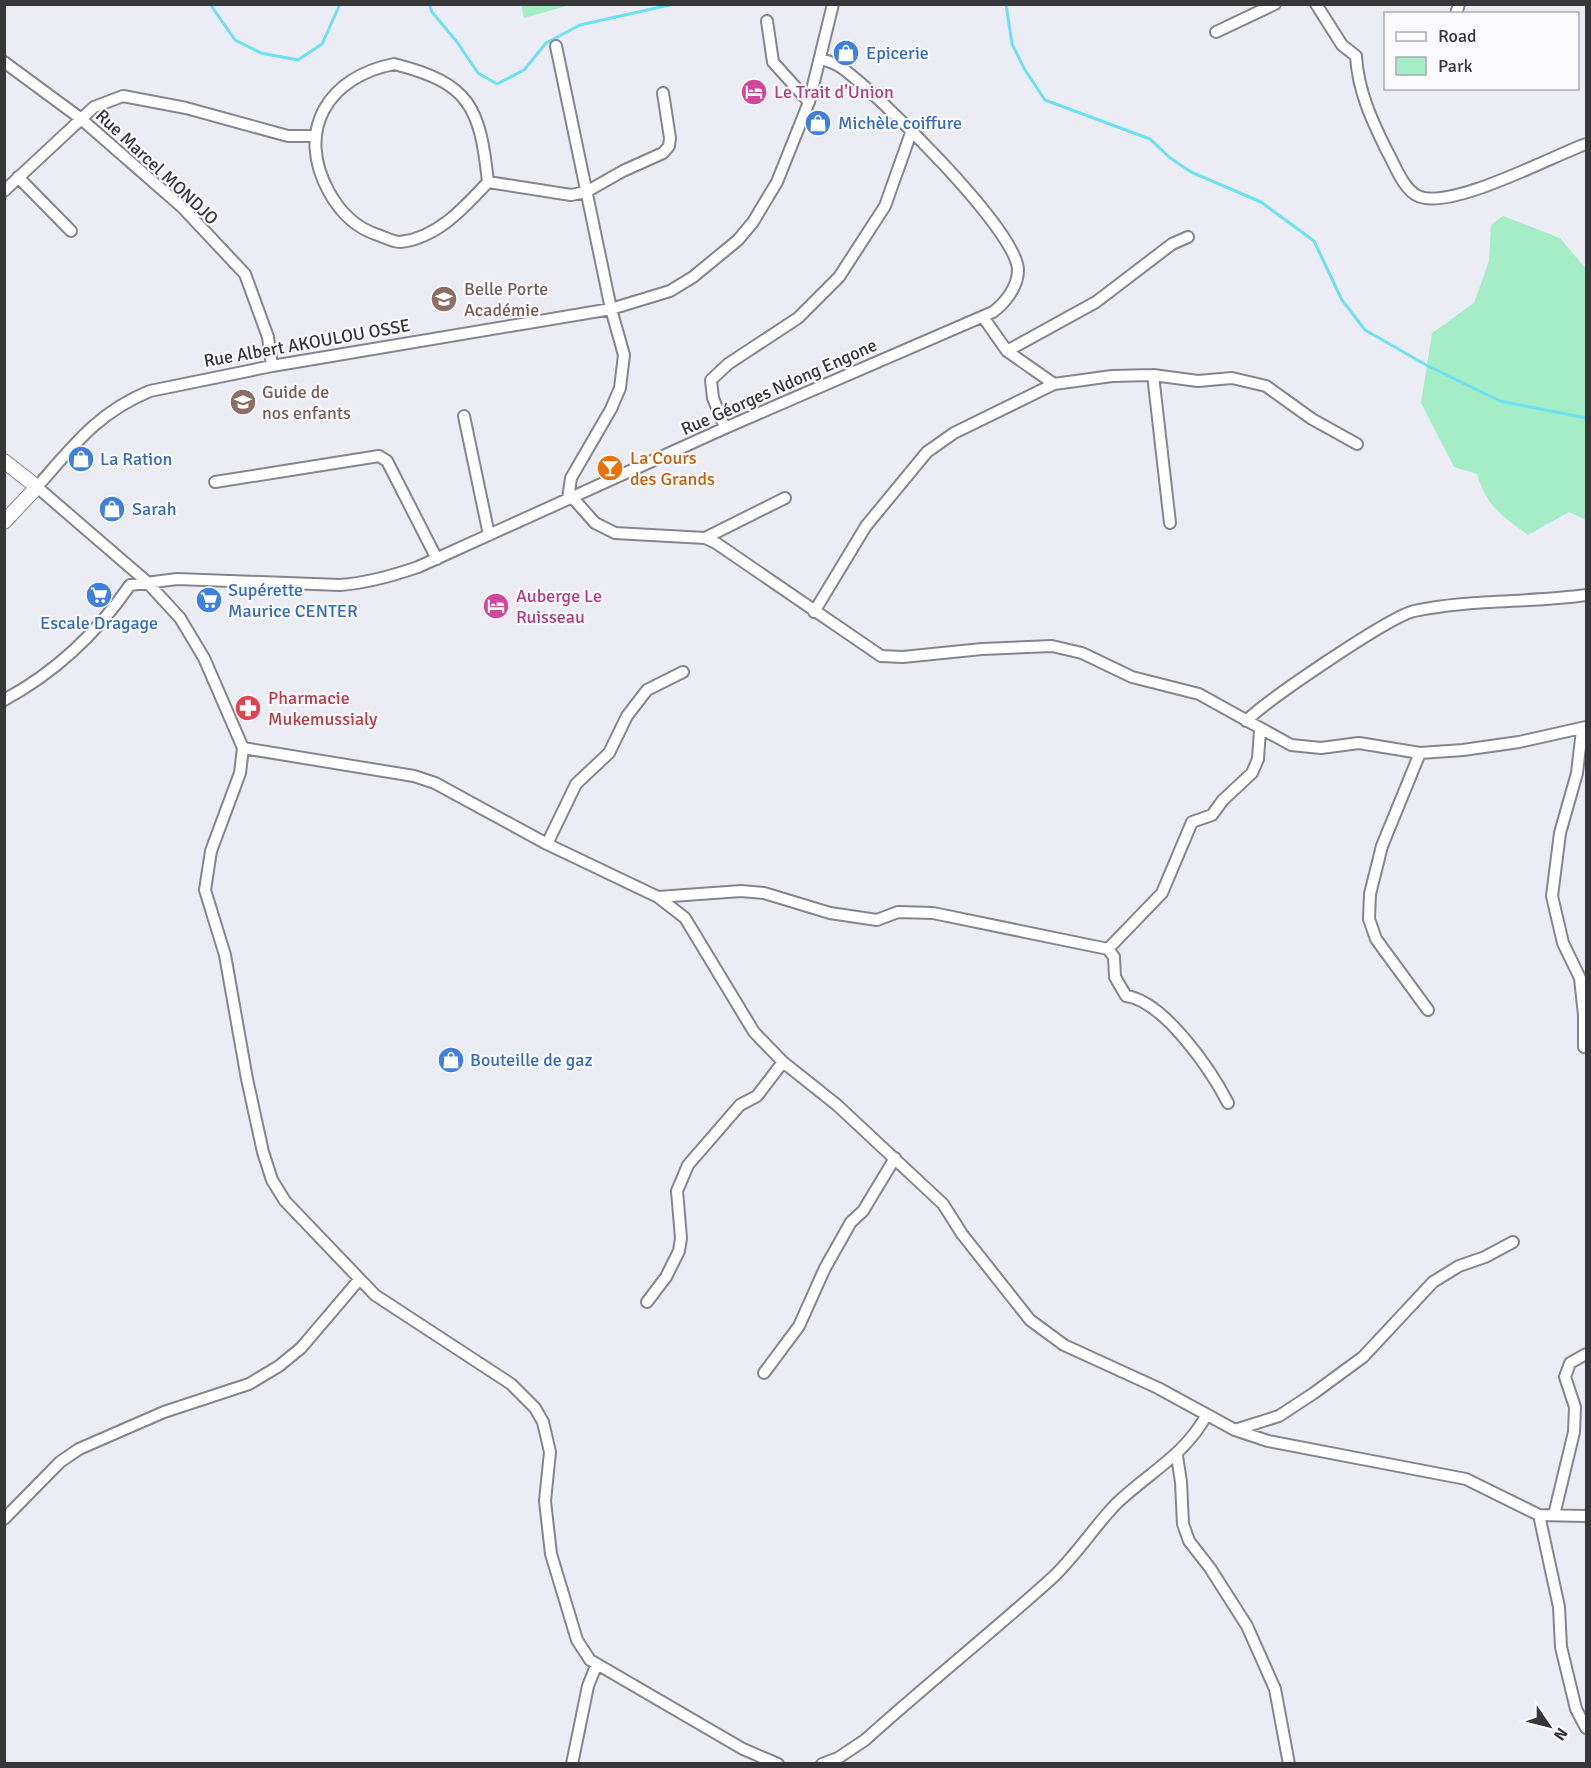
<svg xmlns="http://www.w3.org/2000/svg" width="1591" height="1768" viewBox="0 0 1591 1768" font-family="Signika,sans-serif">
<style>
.green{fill:#a4edc6}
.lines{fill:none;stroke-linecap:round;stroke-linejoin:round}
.stream{stroke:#6de1f3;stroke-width:3}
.minor-casing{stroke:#85868c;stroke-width:14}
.secondary-casing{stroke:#85868c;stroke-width:16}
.minor{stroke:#fff;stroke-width:10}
.secondary{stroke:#fff;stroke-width:14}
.labels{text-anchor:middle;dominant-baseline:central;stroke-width:4.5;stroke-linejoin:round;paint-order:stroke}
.shop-label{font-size:18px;fill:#366cbe;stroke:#fafaff;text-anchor:start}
.hotel-label{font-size:18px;fill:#b23c85;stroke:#fafaff;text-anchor:start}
.street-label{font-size:18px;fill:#37373a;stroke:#fafaff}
.education-label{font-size:18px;fill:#785e54;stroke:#fafaff;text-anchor:start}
.food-label{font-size:18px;fill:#c56008;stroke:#fafaff;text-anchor:start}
.health-label{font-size:18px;fill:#be3a42;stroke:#fafaff;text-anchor:start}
</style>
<rect width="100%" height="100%" fill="#ecedf4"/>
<path class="green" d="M 521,4 L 570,4 L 570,5 L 524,18 Z
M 1503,216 L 1560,238 L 1586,269 L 1586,520 L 1569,512 L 1528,535 C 1501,515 1487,507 1477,474 L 1454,467 L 1421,403 L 1432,333 L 1474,303 L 1489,261 L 1491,225 Z"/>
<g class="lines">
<path class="stream" d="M 210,4 L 235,40 L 261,53 L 298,60 L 322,44 L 340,4
M 429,4 L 432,12 L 457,42 L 478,73 L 497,84 L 524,70 L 546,43 L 580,25 L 674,4
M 1006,4 L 1012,44 L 1025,70 L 1045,100 L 1150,139 L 1169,157 L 1191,172 L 1261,202 L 1314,241 L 1342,300 L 1365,330 L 1428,366 L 1500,401 L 1586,418"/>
<defs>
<path id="minor" d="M 1316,4 L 1342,45 L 1356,56 C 1358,91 1372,121 1387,151 C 1395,165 1403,189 1418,196 C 1450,211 1552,156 1586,144
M 1456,14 L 1459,4
M 767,21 L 773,62 L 809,102
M 1216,32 L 1275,4
M 556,46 L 611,309 L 624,355 L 620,388 L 611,409 L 571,478 L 568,499
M 4,62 L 80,118 L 182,207 L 245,274 L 268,337 L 272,366
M 394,64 C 470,83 480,107 488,182 C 464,208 437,238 400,242 C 393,242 384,237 378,235 C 356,228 340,212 329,192 C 295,130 328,77 394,64 Z
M 18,177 L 71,231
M 488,182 L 571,195 L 586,192 L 623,171 L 663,153 L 669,146 L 670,138 L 663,93
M 4,191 L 94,107 L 123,96 L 186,108 L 288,136 L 315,136
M 983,317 L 1007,351 L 1054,384
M 1007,351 L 1096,302 L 1172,244 L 1188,237
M 1153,375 L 1170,523
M 464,416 L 489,535
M 725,428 L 713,398 L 711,380 L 728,364 L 798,318 L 839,277 L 885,206 L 912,130
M 215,482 L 379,456 L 387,461 L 437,559
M 572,497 L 595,523 L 615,533 L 705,538 L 716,543 L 881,656 L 903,657 L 982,649 L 1052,646 L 1082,653 L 1132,677 L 1199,694 L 1291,745 L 1321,748 L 1359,743 L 1420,753 L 1463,750 L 1519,742 L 1586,727
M 705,538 L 785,498
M 814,612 L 866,526 L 927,452 L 954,433 L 1054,384 L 1112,376 L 1153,375 L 1198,381 L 1232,378 L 1266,386 L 1312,419 L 1357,444
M 4,700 C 56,672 97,633 130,585 L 177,579 L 340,585 C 368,583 392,576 418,567 L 725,428 L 993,312 C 1005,303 1018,287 1018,270 C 1017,230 878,94 842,68 C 835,63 828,61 821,59
M 1246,721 C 1267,700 1389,617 1414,611 C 1471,599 1529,603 1586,595
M 1582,730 L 1577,773 L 1560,833 L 1552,896 L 1563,943 L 1580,978 L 1584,1015 L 1584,1047
M 243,748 L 414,776 L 435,783 L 547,844 L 658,897 L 685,918 L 754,1032 L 783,1062 L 837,1105 L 943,1204 L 962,1234 L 1030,1320 L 1064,1345 L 1158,1388 L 1235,1430 L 1268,1441 L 1466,1479 L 1539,1515 L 1586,1516
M 1420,753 L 1382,846 L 1370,894 L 1369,919 L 1376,939 L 1428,1010
M 547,844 L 576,784 L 609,753 L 627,716 L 647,690 L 683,672
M 658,897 L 741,891 L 764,893 L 830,913 L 877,920 L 898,912 L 933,913 L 1108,949 L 1114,957 L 1115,977 L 1126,996 C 1164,1001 1211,1070 1228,1103
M 1108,949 L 1162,893 L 1192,822 L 1212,815 L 1223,800 L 1252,773 L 1258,759 L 1260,730
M 647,1302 L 666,1277 L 679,1251 L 681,1238 L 677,1191 L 688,1165 L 740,1105 L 757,1096 L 783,1062
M 764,1373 L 799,1326 L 825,1268 L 851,1222 L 863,1211 L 895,1158
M 1235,1430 L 1279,1416 L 1314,1393 L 1363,1357 L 1433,1282 L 1459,1266 L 1485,1257 L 1513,1242
M 1177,1456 L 1181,1482 L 1183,1524 L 1189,1541 L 1210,1568 L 1247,1626 L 1275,1689 L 1289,1764
M 1539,1515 L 1559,1607 L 1561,1647 L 1576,1709 L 1586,1728
M 1554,1515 L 1574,1432 L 1575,1407 L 1565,1377 L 1570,1363 L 1586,1354
M 4,1519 L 60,1462 L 79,1449 L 164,1412 L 249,1384 L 279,1366 L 301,1348 L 358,1281
M 572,1764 L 588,1686 L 596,1666
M 778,1764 L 743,1749 L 590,1660 L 577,1640 L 551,1554 L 545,1501 L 550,1452 L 543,1422 L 535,1408 L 511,1384 L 375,1295 L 285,1201 L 272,1180 L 263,1152 L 247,1079 L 225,955 L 205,890 L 211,851 L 240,773 L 243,748 L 204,658 L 180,618 L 146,581 L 37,487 C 73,446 98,412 150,391 L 272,366 L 611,309 L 670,291 L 693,277 L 738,240 L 753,222 L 777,182 L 809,102 L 833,4
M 822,1764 L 838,1758 L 865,1740 C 926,1685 990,1634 1051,1579 C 1075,1557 1093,1528 1116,1504 C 1148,1473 1184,1456 1206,1416"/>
<path id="secondary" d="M 4,461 L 37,487 L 4,522"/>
</defs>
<use href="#minor" class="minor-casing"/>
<use href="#secondary" class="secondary-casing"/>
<use href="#minor" class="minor"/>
<use href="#secondary" class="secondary"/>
</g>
<defs>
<symbol id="shop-disc" viewBox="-11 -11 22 22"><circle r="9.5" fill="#3f7fe0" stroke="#fafaff"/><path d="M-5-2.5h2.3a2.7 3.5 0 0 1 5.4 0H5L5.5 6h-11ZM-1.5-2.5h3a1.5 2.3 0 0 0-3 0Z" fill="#fff"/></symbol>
<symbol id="hotel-disc" viewBox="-11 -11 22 22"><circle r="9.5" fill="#d1479c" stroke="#fafaff"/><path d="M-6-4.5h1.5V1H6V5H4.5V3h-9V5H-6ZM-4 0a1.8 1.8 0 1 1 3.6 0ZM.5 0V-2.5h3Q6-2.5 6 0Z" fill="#fff"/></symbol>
<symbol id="school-disc" viewBox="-11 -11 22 22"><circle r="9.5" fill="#8d6e63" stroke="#fafaff"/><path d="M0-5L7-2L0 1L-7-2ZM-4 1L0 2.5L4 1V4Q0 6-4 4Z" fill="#fff"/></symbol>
<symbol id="bar-disc" viewBox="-11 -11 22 22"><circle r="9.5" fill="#e8710a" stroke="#fafaff"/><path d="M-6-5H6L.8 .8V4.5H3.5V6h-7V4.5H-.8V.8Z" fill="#fff"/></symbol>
<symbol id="supermarket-disc" viewBox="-11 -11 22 22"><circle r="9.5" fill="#3f7fe0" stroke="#fafaff"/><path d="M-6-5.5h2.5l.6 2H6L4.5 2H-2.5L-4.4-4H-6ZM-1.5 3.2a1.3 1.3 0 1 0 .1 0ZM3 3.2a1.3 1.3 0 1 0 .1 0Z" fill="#fff"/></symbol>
<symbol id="pharmacy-disc" viewBox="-11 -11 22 22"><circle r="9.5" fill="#e0444e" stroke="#fafaff"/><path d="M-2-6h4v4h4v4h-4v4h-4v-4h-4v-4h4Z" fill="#fff"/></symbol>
</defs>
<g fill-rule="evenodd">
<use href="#shop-disc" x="831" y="38" width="30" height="30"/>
<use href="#hotel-disc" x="739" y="77" width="30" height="30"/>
<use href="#shop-disc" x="803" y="108" width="30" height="30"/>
<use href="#school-disc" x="429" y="284" width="30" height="30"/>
<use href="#school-disc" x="228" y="387" width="30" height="30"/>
<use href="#shop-disc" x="66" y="444" width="30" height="30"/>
<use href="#bar-disc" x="595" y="453" width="30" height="30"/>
<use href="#shop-disc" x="97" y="494" width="30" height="30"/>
<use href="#supermarket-disc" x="84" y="580" width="30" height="30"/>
<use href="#supermarket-disc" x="194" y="585" width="30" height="30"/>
<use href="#hotel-disc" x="481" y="591" width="30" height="30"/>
<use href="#pharmacy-disc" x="233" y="693" width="30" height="30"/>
<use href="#shop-disc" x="436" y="1045" width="30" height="30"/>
</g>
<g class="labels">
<g class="shop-label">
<text x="866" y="53">Epicerie</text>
<text x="838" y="123">Michèle coiffure</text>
<text x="100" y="459">La Ration</text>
<text x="132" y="509">Sarah</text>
<text x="228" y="590">Supérette<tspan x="228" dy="21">Maurice CENTER</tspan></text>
<text x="99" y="623" text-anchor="middle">Escale Dragage</text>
<text x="470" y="1060">Bouteille de gaz</text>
</g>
<g class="hotel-label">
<text x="774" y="92">Le Trait d'Union</text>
<text x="516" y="596">Auberge Le<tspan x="516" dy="21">Ruisseau</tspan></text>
</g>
<g class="street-label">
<text transform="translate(157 167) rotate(43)">Rue Marcel MONDJO</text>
<text transform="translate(307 343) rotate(-10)">Rue Albert AKOULOU OSSE</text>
<text transform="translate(779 387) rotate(-24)">Rue Géorges Ndong Engone</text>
</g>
<g class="education-label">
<text x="464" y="289">Belle Porte<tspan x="464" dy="21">Académie</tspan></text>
<text x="262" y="392">Guide de<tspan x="262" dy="21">nos enfants</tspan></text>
</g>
<g class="food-label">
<text x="630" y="458">La Cours<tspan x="630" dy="21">des Grands</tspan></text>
</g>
<g class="health-label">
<text x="268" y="698">Pharmacie<tspan x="268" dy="21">Mukemussialy</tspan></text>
</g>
</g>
<rect width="1591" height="1768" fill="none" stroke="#37373a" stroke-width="12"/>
<rect x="1384" y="12" width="195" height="78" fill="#fafaff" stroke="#acacb0" stroke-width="1.5"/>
<rect x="1396" y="32" width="30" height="9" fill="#ffffff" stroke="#acacb0" stroke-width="1.5"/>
<text x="1438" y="42" font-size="18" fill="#37373a">Road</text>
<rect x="1396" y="57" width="30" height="18" fill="#a4edc6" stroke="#acacb0" stroke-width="1.5"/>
<text x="1438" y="72" font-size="18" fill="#37373a">Park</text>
<g transform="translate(1549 1726) rotate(125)" stroke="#fafaff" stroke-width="4.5" paint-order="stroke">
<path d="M0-4.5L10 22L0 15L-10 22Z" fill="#37373a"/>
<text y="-9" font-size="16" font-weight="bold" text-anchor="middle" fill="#37373a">N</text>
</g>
</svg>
